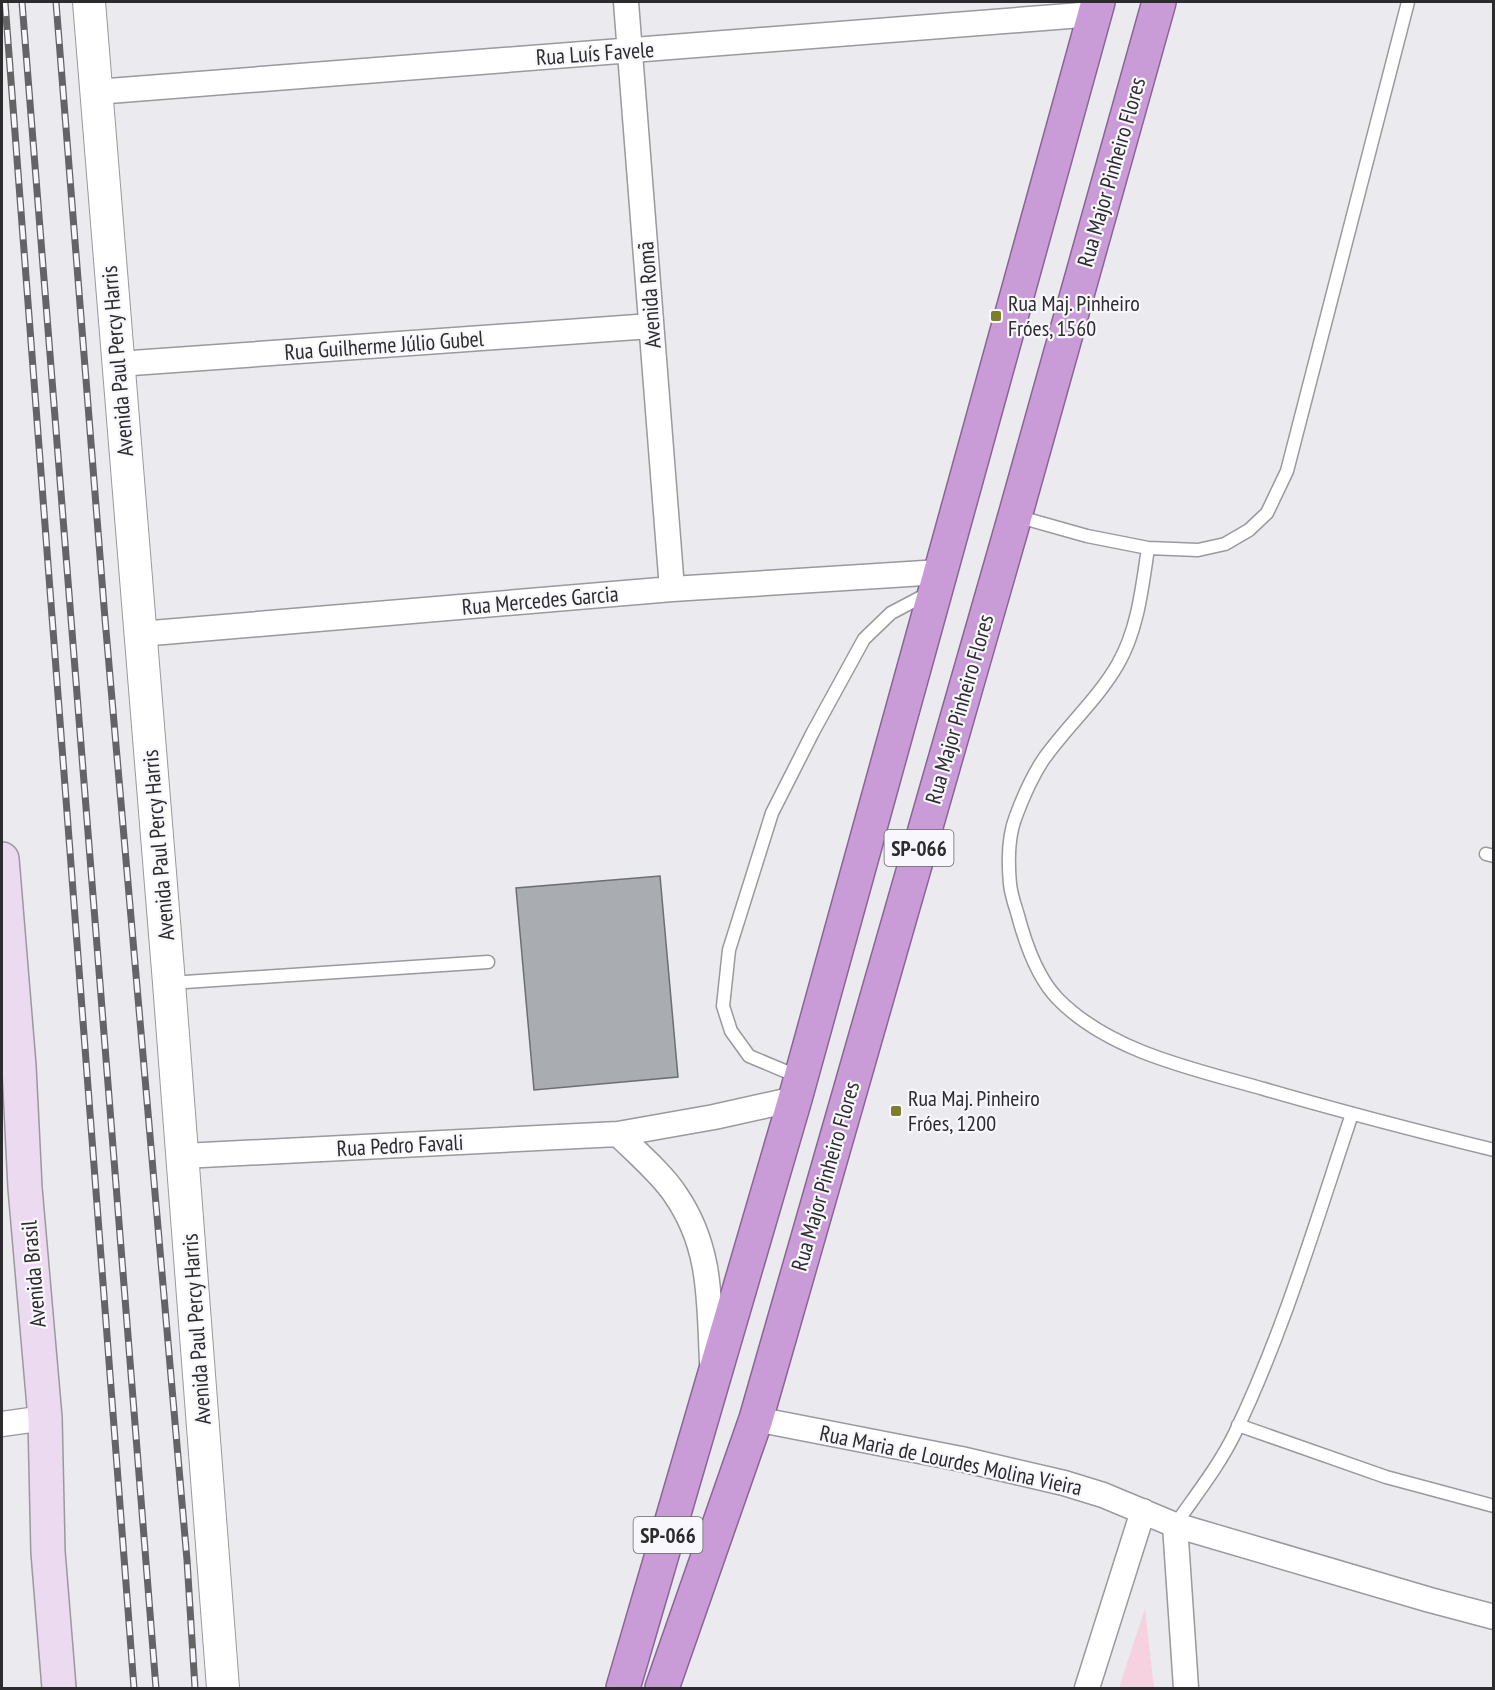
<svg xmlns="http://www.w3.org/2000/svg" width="1495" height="1690" viewBox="0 0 1495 1690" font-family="'PT Sans Narrow',sans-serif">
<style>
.green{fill:#f6d1df}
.building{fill:#a9acb0;stroke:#6b6f72;stroke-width:1.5}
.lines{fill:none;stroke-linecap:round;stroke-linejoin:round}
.service-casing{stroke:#99999e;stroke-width:15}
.minor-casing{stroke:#99999e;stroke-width:27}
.tertiary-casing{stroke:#99999e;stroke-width:34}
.secondary-casing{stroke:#99999e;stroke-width:36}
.trunk-casing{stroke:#8a6595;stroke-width:36}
.service{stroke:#fff;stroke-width:12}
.minor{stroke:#fff;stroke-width:24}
.tertiary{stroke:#fff;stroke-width:32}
.secondary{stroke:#ebdaf0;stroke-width:33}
.trunk{stroke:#ca9cd7;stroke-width:33}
.rail-casing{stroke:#646467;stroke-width:7}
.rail{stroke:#f7f7fc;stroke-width:4.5;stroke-dasharray:14;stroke-linecap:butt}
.poi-dot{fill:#7b7f29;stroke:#f7f7fc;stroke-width:2}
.labels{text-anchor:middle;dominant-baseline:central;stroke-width:4.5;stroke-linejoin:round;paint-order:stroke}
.shield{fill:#f7f7fc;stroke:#69696c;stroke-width:1.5}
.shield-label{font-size:21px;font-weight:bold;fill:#2c2c2e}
.street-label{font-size:22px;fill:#2c2c2e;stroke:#f7f7fc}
.poi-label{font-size:22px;fill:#2c2c2e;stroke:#f7f7fc;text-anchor:start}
</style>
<rect width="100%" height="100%" fill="#eaeaef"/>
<path class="green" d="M 1145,1609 L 1154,1688 L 1119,1688 Z"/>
<path class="building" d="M 660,876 L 678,1077 L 534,1090 L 516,888 Z"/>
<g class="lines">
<defs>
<path id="service" d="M 1016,516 L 1087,536 L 1148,548 L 1198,550 L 1225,544 L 1249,530 L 1267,513 L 1287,471 L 1408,2
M 1148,548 C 1142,588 1138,629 1118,664 C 1098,699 1066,727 1043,760 C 1032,777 1023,797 1016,816 C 1008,836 1008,863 1010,884 C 1011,893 1014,903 1017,912 C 1024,939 1037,978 1058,999 C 1110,1052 1194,1069 1264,1089 C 1340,1111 1417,1131 1494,1150
M 1486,854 L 1494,856
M 170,983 L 488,962
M 799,1077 L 749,1056 L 731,1031 L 723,1006 L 729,950 L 772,813 L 813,732 L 864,639 L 891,613 L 929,593
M 1238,1425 L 1386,1477 L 1494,1506
M 1175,1525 C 1195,1496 1219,1466 1235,1433 C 1284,1331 1316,1221 1352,1114"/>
<path id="minor" d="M 626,2 L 672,589
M 96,92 L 1094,14
M 118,364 L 651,326
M 140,634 L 672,589 L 940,572
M 618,1134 C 635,1151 662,1174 675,1194 C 712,1247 709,1301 712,1362
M 183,1156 L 618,1134 L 714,1117 L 795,1099
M 756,1419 L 961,1459 L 1064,1483 L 1103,1495 L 1175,1525 L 1430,1600 L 1494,1617
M 2,1424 L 45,1418
M 1175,1525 L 1186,1688
M 1087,1688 L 1143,1511"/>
<path id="tertiary" d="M 89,2 L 169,983 L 223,1688"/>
<path id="secondary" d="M 2,859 L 19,1066 L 25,1188 L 45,1418 L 48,1552 L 59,1688"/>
<path id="trunk" d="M 623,1688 L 795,1099 L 1098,2
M 662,1688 L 756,1419 L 1015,516 L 1159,2"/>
</defs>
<use href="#service" class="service-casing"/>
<use href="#minor" class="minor-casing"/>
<use href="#tertiary" class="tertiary-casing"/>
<use href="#secondary" class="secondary-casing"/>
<use href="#trunk" class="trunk-casing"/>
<use href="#service" class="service"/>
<use href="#minor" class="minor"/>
<use href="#tertiary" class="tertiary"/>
<use href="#secondary" class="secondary"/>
<use href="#trunk" class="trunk"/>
<defs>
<path id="rail" d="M 5,2 L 134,1688
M 22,2 L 156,1688
M 56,2 L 105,619 L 187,1560 L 195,1688"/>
</defs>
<use href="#rail" class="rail-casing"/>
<use href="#rail" class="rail"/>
</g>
<g class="poi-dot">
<rect x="990" y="310" width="12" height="12" rx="3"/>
<rect x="890" y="1105" width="12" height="12" rx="3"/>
</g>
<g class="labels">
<g class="shield">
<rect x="884.5" y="830" width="69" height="36" rx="4.5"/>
<rect x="633.5" y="1517" width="69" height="36" rx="4.5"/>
</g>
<g class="shield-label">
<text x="919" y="848">SP-066</text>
<text x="668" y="1535">SP-066</text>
</g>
<g class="street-label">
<text transform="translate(595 53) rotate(-4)">Rua Luís Favele</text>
<text transform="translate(1111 172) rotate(-74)">Rua Major Pinheiro Flores</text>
<text transform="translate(649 295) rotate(-94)">Avenida Romã</text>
<text transform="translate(384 345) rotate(-4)">Rua Guilherme Júlio Gubel</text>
<text transform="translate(117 361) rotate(-95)">Avenida Paul Percy Harris</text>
<text transform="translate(540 600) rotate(-5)">Rua Mercedes Garcia</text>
<text transform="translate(959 709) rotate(-74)">Rua Major Pinheiro Flores</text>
<text transform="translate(158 845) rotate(-95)">Avenida Paul Percy Harris</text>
<text transform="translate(400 1145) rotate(-3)">Rua Pedro Favali</text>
<text transform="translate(825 1176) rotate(-74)">Rua Major Pinheiro Flores</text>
<text transform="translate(33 1274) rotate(-95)">Avenida Brasil</text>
<text transform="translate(196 1329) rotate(-94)">Avenida Paul Percy Harris</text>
<text transform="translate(951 1460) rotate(12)">Rua Maria de Lourdes Molina Vieira</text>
</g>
<g class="poi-label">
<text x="1008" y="303">Rua Maj. Pinheiro<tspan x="1008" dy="25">Fróes, 1560</tspan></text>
<text x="908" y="1098">Rua Maj. Pinheiro<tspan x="908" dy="25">Fróes, 1200</tspan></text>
</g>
</g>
<rect width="1495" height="1690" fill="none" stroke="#2c2c2e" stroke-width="6"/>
</svg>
